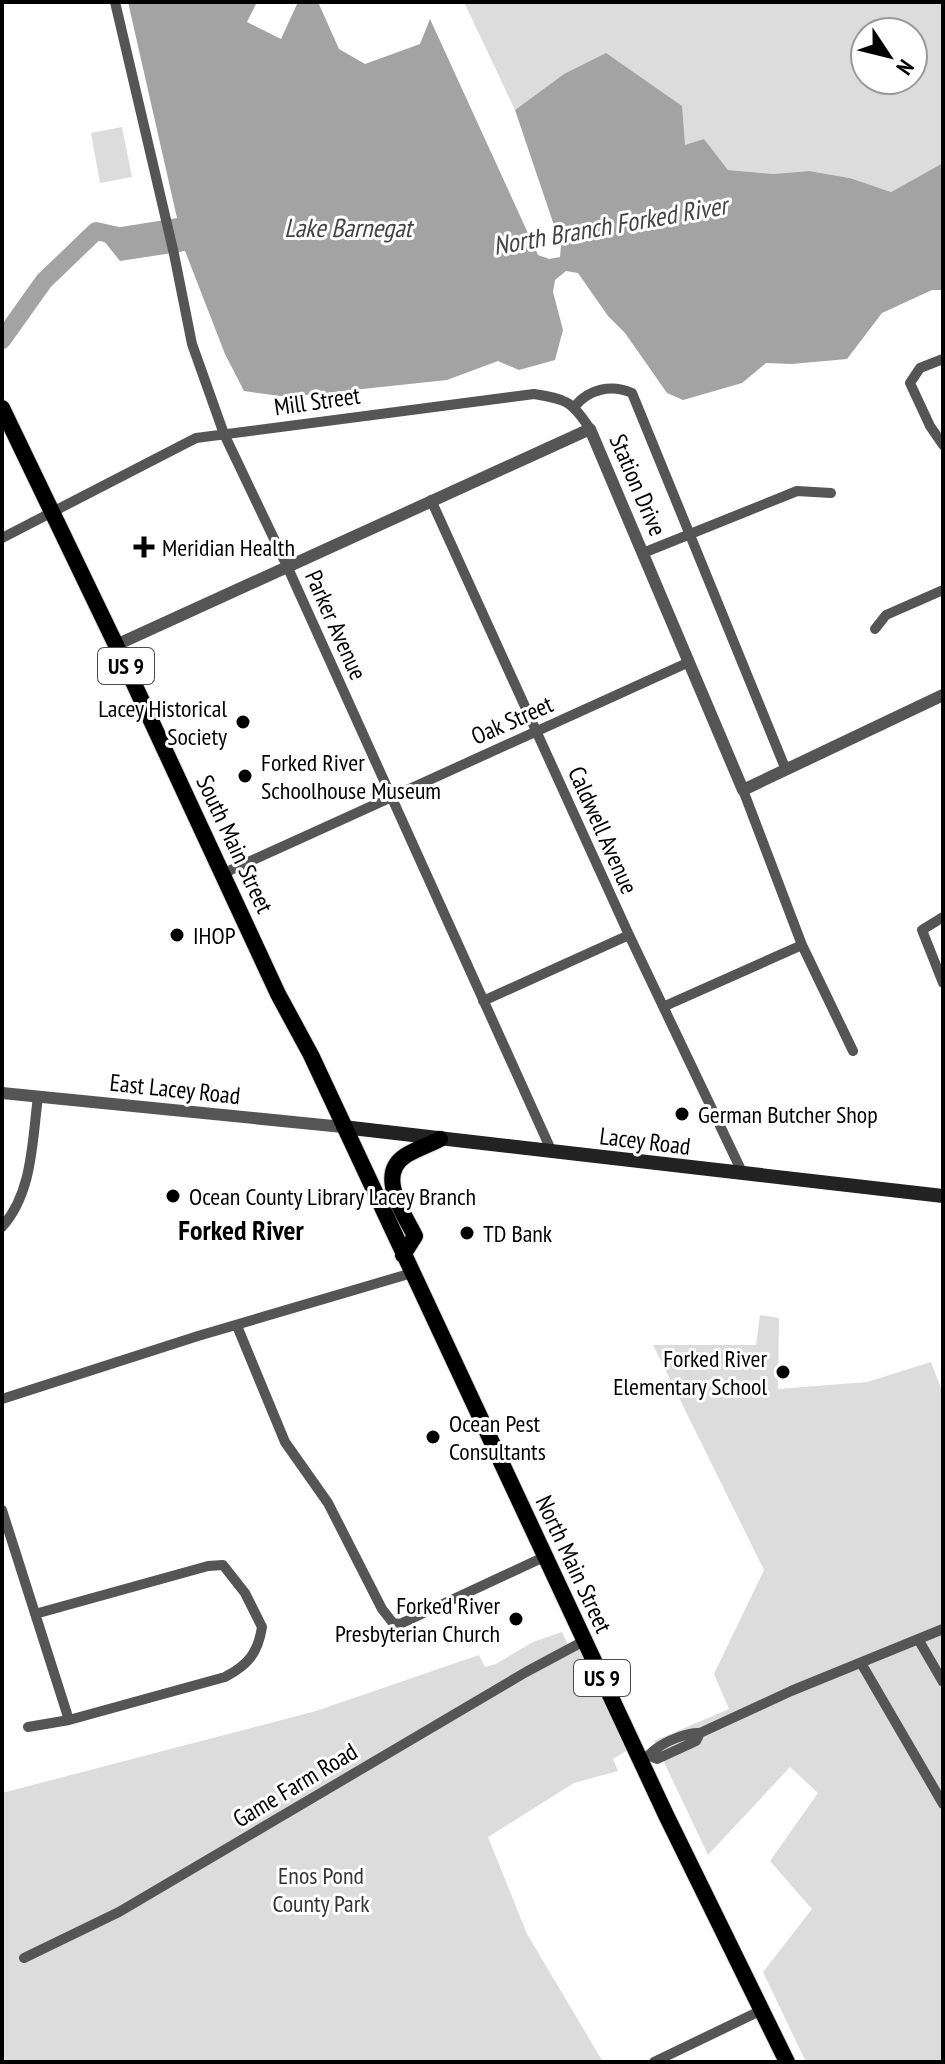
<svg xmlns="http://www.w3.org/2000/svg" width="945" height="2064" viewBox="0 0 945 2064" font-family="'PT Sans Narrow',sans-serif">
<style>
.green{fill:#dcdcdc;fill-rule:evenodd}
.water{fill:#a3a3a3}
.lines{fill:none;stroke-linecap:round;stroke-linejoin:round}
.river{stroke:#a3a3a3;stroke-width:18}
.trunk-casing{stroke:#dbdbdb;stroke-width:18}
.minor{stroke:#555;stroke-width:10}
.tertiary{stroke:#555;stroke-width:12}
.secondary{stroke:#222;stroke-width:14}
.trunk{stroke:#000;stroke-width:16}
.poi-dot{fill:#000;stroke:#fff;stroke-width:3}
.labels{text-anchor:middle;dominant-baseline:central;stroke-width:6;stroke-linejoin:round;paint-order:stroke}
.shield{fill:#fff;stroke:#4c4c4c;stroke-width:2}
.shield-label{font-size:22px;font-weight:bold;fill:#000}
.street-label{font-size:24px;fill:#000;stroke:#fff}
.poi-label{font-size:24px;fill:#000;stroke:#fff;text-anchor:start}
.park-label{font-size:24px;fill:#333;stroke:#fff}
.water-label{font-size:26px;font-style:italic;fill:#444;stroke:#fff}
.quarter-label{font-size:28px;font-weight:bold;fill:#000;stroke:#fff}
</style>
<rect width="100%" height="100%" fill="#fff"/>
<path class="green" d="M 464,2 L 943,2 L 943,163 L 891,192 L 850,178 L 809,171 L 773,174 L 728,170 L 704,139 L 685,146 L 564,74 L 515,110 ZM 865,32 L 913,32 L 913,80 L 865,80 Z
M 122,127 L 132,177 L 100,183 L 91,133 Z
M 760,1315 L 779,1318 L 778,1389 L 867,1382 L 931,1362 L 943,1394 L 943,2062 L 806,2062 L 763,1972 L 812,1909 L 770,1861 L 818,1793 L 790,1767 L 708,1855 L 654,1741 L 729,1709 L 714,1674 L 764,1570 L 653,1345 L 756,1345 Z
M 562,1632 L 568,1645 L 584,1641 L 634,1746 L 613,1759 L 618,1771 L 574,1783 L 488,1837 L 527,1934 L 603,2062 L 2,2062 L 2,1793 L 316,1711 L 479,1655 L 485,1667 L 496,1664 L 533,1642 Z"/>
<path class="water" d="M 128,2 L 257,2 L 247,22 L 281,39 L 298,2 L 318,2 L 339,49 L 365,64 L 420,44 L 430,19 L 538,255 L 549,259 L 560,257 L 561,246 L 515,110 L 564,74 L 606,53 L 682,106 L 685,145 L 704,139 L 728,170 L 773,174 L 809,171 L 850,178 L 891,192 L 943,163 L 943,290 L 932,290 L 882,313 L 847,359 L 792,364 L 766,363 L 742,383 L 683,400 L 667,393 L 625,333 L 608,316 L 578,273 L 566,271 L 555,280 L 553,292 L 563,330 L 555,360 L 519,370 L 498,361 L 447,380 L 287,397 L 244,391 L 225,354 L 185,251 L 120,261 L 96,231 L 177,218 Z"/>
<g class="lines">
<path class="river" d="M 2,340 L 44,281 L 96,231 L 118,236"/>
<defs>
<path id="trunk" d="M 2,408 L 116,645 L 278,994 L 311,1055 L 666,1815 L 787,2062
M 403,1255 L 415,1236 C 404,1214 376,1175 405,1156 C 416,1149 429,1145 440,1139"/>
</defs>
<use href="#trunk" class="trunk-casing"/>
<path class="minor" d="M 115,2 L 174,254 L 192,344 L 224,434 L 287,566 L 552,1152
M 943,359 L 920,368 L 910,383 L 930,426 L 943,445
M 575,406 C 589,389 611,384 632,393 L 786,770
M 431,500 L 629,935 L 743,1174
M 2,538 L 196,438 L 534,394 C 566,399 572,401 590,429
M 643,553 L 797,491 L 831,493
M 875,629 L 886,615 L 943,590
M 743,790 L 802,945 L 853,1051
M 222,874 L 687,663
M 943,917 L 922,930 L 943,983
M 483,1001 L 629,935
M 665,1006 L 802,945
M 2,1227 C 33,1192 32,1141 38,1097
M 237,1326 L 285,1442 L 328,1503 L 382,1609 L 393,1623 L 400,1624 L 544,1557
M 2,1399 L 198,1336 L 412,1273
M 2,1510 L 69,1720 L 225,1677 C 248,1665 258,1653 262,1627 L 245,1593 L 223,1565 L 208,1566 L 35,1614
M 918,1639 L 943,1682
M 861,1663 L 943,1804
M 28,1727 L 69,1720
M 700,1733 L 791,1691 L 943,1629
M 641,1761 C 648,1757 650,1753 656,1749 C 666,1741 688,1732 700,1733 L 696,1741 L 657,1759 L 650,1756
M 24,1958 L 119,1912 L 526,1672 L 584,1641
M 654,2062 L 762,2010"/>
<path class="tertiary" d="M 116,645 L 590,429 L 743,790 L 943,695
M 2,1093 L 343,1127"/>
<path class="secondary" d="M 343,1127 L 943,1196"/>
<use href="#trunk" class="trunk"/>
</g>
<g class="poi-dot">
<path d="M140 535h8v8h8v8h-8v8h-8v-8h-8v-8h8z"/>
<circle cx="243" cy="722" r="8"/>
<circle cx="245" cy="776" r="8"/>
<circle cx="177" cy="935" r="8"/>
<circle cx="682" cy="1114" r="8"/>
<circle cx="173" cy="1196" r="8"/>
<circle cx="467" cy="1233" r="8"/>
<circle cx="783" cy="1372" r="8"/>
<circle cx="433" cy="1437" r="8"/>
<circle cx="516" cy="1619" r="8"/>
</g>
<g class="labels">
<g class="shield">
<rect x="98" y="648" width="56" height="36" rx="6"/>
<rect x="574" y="1660" width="56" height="36" rx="6"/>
</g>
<g class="shield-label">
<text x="126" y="666">US 9</text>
<text x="602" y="1678">US 9</text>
</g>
<g class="street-label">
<text transform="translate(317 401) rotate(-8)">Mill Street</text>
<text transform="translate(638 485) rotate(67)">Station Drive</text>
<text transform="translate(336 625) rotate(66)">Parker Avenue</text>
<text transform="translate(512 720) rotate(-24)">Oak Street</text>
<text transform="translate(603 830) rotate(66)">Caldwell Avenue</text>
<text transform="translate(235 844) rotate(65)">South Main Street</text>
<text transform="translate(175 1089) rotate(6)">East Lacey Road</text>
<text transform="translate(645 1141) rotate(7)">Lacey Road</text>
<text transform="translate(574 1564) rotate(65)">North Main Street</text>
<text transform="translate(295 1785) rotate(-31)">Game Farm Road</text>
</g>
<g class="poi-label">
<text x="162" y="547">Meridian Health</text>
<text x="227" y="708" text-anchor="end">Lacey Historical<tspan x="227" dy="28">Society</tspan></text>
<text x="261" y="762">Forked River<tspan x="261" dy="28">Schoolhouse Museum</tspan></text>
<text x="193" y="935">IHOP</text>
<text x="698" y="1114">German Butcher Shop</text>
<text x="189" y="1196">Ocean County Library Lacey Branch</text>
<text x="483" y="1233">TD Bank</text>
<text x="767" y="1358" text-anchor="end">Forked River<tspan x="767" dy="28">Elementary School</tspan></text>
<text x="449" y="1423">Ocean Pest<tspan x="449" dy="28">Consultants</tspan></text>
<text x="500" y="1605" text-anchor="end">Forked River<tspan x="500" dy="28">Presbyterian Church</tspan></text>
</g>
<g class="park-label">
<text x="321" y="1875">Enos Pond<tspan x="321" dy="28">County Park</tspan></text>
</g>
<g class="water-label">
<text transform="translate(610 225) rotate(-10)">North Branch Forked River</text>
<text x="348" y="227">Lake Barnegat</text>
</g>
<g class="quarter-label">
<text x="241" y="1229">Forked River</text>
</g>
</g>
<rect width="945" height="2064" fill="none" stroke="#000000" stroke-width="8"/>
<g transform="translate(889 56) rotate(125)"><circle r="38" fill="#ffffff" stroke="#999999" stroke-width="2"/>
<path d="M0-6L14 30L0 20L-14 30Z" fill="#000000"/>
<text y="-12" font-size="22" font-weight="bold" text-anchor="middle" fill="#000000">N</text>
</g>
</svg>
